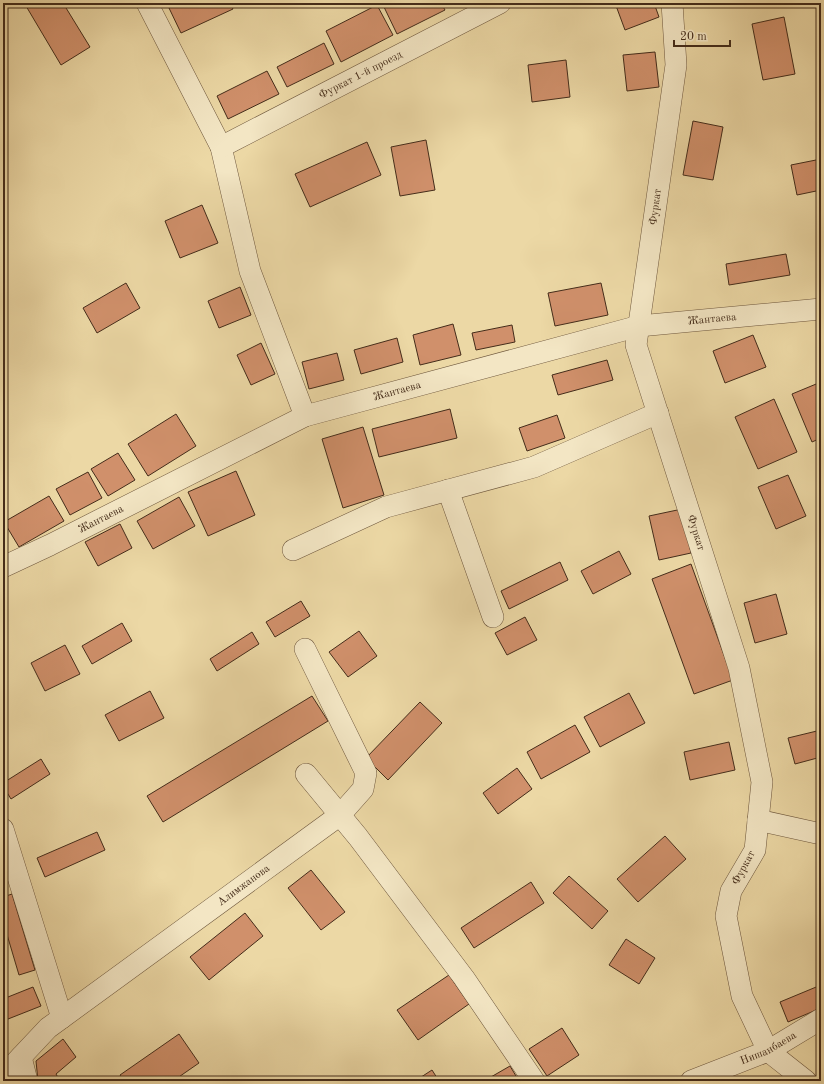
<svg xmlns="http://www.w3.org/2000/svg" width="824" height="1084" viewBox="0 0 824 1084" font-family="'Old Standard TT',serif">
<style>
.building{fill:#d0906b;stroke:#442c1a}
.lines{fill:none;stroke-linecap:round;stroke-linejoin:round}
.street-casing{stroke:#6e573d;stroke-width:22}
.street{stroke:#f3e6c4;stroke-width:21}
.labels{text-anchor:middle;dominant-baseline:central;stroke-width:3.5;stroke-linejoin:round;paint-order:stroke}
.street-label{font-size:11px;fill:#442c1a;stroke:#f3e6c4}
</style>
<rect width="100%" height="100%" fill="#ecd8a5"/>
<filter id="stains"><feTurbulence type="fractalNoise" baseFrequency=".005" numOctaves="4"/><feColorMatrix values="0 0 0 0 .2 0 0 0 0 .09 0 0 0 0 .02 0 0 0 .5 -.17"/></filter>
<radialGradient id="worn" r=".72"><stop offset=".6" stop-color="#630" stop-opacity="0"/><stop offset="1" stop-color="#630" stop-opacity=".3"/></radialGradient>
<path class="building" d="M 31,3 L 63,3 L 90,47 L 61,65 L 26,6 Z
M 179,3 L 230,3 L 233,9 L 181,33 L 169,8 Z
M 391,3 L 441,3 L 445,10 L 397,34 L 384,7 Z
M 615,3 L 654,3 L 659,17 L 625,30 Z
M 377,5 L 393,35 L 341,62 L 326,31 Z
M 784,17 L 795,74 L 763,80 L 752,24 Z
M 324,43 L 334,64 L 287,87 L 277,67 Z
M 655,52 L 659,87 L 627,91 L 623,55 Z
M 566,60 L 570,97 L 532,102 L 528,65 Z
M 267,71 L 279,94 L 228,119 L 217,96 Z
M 693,121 L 723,127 L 713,180 L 683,175 Z
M 426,140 L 435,190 L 400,196 L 391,147 Z
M 367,142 L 381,175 L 310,207 L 295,174 Z
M 821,159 L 821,190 L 797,195 L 791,165 Z
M 202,205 L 218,243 L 180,258 L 165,221 Z
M 786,254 L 790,275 L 729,285 L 726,264 Z
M 126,283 L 140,308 L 97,333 L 83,308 Z
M 601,283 L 608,315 L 555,326 L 548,293 Z
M 240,287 L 251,315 L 219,328 L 208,301 Z
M 453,324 L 461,355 L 420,365 L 413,335 Z
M 512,325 L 515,342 L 476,350 L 472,333 Z
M 753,335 L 766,367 L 725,383 L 713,351 Z
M 397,338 L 403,362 L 361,374 L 354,350 Z
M 261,343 L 275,374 L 251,385 L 237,355 Z
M 337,353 L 344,380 L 309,389 L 302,362 Z
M 607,360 L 613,380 L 558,395 L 552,375 Z
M 821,382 L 821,438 L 812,442 L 792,394 Z
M 774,399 L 797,452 L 758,469 L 735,417 Z
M 450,409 L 457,438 L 379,457 L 372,429 Z
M 176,414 L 196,446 L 148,476 L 128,444 Z
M 557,415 L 565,438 L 527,451 L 519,428 Z
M 363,427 L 384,495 L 343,508 L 322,439 Z
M 118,453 L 135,480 L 108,496 L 91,469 Z
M 236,471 L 255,515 L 208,536 L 188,492 Z
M 88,472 L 102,498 L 70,515 L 56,489 Z
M 788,475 L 806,516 L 776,529 L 758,487 Z
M 49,496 L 64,521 L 19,547 L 4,522 Z
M 179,497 L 195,526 L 153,549 L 137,521 Z
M 682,509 L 691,553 L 659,560 L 649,516 Z
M 120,524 L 132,548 L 98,566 L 85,542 Z
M 619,551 L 631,574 L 593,594 L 581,571 Z
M 560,562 L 568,580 L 509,609 L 501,591 Z
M 691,564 L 733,680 L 694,694 L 652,579 Z
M 776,594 L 787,634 L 755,643 L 744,603 Z
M 301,601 L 310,616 L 275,637 L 266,622 Z
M 525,617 L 537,640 L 507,655 L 495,633 Z
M 122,623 L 132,641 L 92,664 L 82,646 Z
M 359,631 L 377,656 L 348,677 L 329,652 Z
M 252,632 L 259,644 L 217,671 L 210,659 Z
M 65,645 L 80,674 L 45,691 L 31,663 Z
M 150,691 L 164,718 L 119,741 L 105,715 Z
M 629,693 L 645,723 L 600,747 L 584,717 Z
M 312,696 L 328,721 L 163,822 L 147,796 Z
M 420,702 L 442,723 L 388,780 L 366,758 Z
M 575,725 L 590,752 L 541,779 L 527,752 Z
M 821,730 L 821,757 L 795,764 L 788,738 Z
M 729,742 L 735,770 L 690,780 L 684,752 Z
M 41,759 L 50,774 L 11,799 L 3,786 L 3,783 Z
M 517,768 L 532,789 L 498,814 L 483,793 Z
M 97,832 L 105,850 L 45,877 L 37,858 Z
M 665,836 L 686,859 L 638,902 L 617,879 Z
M 311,870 L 345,912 L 321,930 L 288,888 Z
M 569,876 L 608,911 L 592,929 L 553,893 Z
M 531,882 L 544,903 L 474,948 L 461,928 Z
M 12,894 L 35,970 L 19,975 L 3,921 L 3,897 Z
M 245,913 L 263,936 L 209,980 L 190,957 Z
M 626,939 L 655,958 L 639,984 L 609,965 Z
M 449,975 L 469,1004 L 418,1040 L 397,1010 Z
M 821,985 L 821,1008 L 788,1022 L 780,1002 Z
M 33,987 L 41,1006 L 3,1021 L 3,999 Z
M 562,1028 L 579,1055 L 547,1076 L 529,1049 Z
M 179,1034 L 199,1063 L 173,1081 L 124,1081 L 120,1075 Z
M 63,1039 L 76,1057 L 56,1074 L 60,1081 L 38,1081 L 36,1061 Z
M 510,1066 L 519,1081 L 484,1081 Z
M 432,1070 L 439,1081 L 415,1081 Z"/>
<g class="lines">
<defs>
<g id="street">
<path d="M 147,3 L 221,147 L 250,271 L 305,416"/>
<path id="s1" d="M 672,3 L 676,65 L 636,345 L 739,668 L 762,782 L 755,850 L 731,891 L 726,916 L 742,996 L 768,1051 L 806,1081"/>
<path id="s2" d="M 221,147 L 500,3"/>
<path d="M 448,490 L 493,617"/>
<path d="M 293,550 L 386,507 L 534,467 L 658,413"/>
<path id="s3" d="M 3,567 L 50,545 L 305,416 L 639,326 L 821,309"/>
<path d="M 306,774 L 358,837 L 464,978 L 534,1081"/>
<path d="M 758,820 L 821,834"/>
<path d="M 3,829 L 62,1018"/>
<path d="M 21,1057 L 27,1081"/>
<path id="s4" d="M 3,1076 L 48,1028 L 340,815 L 363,789 L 366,773 L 305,649"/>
<path id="s5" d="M 691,1081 L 768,1051 L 821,1019"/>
</g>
</defs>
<use href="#street" class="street-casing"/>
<use href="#street" class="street"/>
</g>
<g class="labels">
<g class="street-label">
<text stroke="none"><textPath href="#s2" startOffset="157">Фуркат 1-й проезд</textPath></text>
<text transform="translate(656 207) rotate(-82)">Фуркат</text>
<text stroke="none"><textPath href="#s3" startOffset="757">Жантаева</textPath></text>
<text stroke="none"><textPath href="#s3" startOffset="433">Жантаева</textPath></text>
<text stroke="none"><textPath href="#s3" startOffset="109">Жантаева</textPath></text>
<text stroke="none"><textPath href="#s1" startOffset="542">Фуркат</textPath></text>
<text transform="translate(744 868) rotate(-62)">Фуркат</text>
<text stroke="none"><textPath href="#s4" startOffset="308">Алимжанова</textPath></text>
<text stroke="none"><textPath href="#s5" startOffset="84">Нишанбаева</textPath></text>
</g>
</g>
<rect width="824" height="1084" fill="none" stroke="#ecd8a5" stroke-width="16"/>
<rect x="4" y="4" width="816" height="1076" fill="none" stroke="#442c1a" stroke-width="2"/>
<rect x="8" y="8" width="808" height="1068" fill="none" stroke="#442c1a"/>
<path d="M674 40v6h56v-6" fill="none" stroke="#442c1a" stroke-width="2"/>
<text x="680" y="40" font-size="12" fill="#442c1a" stroke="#f3e6c4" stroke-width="3" paint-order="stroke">20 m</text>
<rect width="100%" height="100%" filter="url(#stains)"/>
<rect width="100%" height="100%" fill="url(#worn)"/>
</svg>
